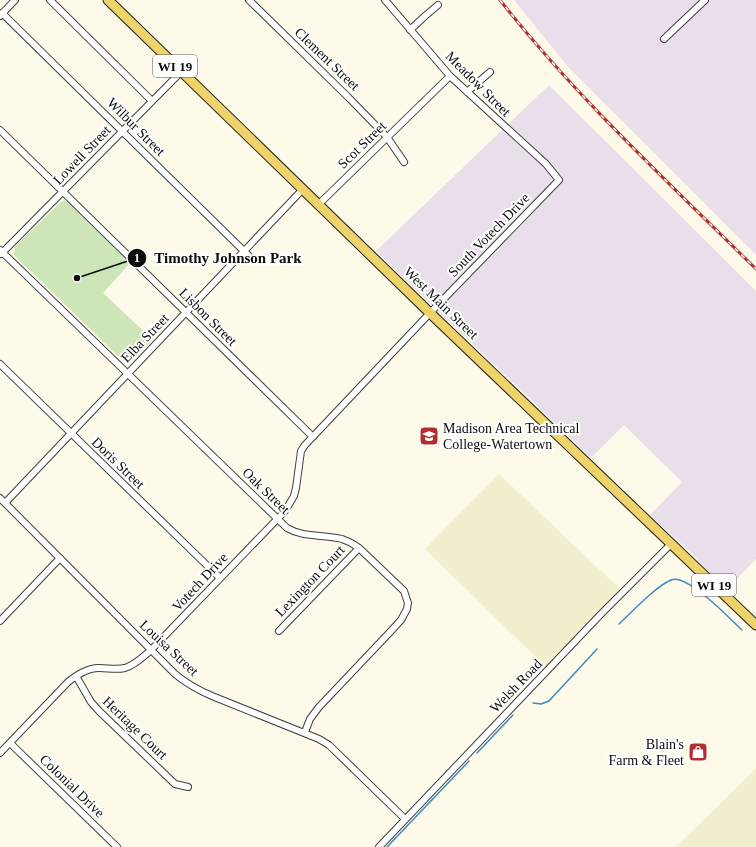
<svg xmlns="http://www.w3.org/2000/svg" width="756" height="847" viewBox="0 0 756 847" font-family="Georgia,serif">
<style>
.industrial{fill:#e9dfea}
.farmland{fill:#f1efcd}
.green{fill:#cde5b7}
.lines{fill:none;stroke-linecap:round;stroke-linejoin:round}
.stream{stroke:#3f8ac2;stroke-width:1.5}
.street-casing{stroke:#3e3e3e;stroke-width:8}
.primary-casing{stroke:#1c1c1c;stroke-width:11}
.street{stroke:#fff;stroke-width:6}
.primary{stroke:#eed26a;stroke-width:9}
.rail-casing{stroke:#b02e30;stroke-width:3}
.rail{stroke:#fff;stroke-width:1.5;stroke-dasharray:4.5;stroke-linecap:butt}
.labels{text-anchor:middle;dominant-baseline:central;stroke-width:4;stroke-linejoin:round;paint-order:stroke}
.shield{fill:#fff;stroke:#545454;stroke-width:1}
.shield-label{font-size:13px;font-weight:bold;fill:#0b0b0b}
.street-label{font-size:14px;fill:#0b0b0b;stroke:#fff}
.poi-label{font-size:14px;fill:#0b0b0b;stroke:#fff;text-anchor:start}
.leader{fill:none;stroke:#0b0b0b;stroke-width:1.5}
.callout-dot{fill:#0b0b0b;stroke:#fff;stroke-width:1.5}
.mark-label{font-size:12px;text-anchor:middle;font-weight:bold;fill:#fff}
.callout-label{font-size:15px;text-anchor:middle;font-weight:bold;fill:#0b0b0b;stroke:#fff;stroke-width:4;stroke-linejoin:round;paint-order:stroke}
</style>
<rect width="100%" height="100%" fill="#fefaea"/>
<path class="industrial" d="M 514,0 L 756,0 L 756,255 L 568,67 Z
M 549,85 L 756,291 L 756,559 L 726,590 L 691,553 L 650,515 L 682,482 L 624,425 L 591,458 L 376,251 Z"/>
<path class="farmland" d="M 499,474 L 621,590 L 547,668 L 425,549 Z
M 756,768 L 756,847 L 676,847 Z"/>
<path class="green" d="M 62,201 L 65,201 L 71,205 L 130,263 L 103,293 L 153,340 L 129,364 L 124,362 L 14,255 L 15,246 Z"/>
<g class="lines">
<path class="stream" d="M 619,624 C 633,611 655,587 671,580 C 687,573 730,619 742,630
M 533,703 L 541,704 L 549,701 L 597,649
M 477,753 L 513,715
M 387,847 L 469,761"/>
<defs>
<path id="street" d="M 50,0 L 152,101
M 249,0 L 348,97 L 387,137 L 404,162
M 2,13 L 252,259
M 0,16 L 15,0
M 410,30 L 425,16 L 438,5
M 664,39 L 705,0
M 467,92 L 490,72
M 0,130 L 313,437
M 318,205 L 450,76
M 0,250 L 287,528 C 304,538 323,534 342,539 C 348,541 354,544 359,548 L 404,591 L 408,603 L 407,609 L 401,620 L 391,631 L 319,707 L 310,719 L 305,732
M 1,254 L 181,72
M 0,364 L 220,578
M 0,498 L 175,674 C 187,684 198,690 212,696 L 319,739 L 329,745 L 405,819
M 5,503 L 303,189
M 0,621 L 60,558
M 279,631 L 359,548
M 76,676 L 91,702 L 99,711 L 175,784 L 188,787
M 10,743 L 117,847
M 0,753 L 68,682 C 77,675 87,668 99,668 C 108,668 116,670 125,668 C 135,665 143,657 151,650 L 285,511 L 294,496 L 296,488 L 301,451 L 305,445 L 430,313 L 559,180 L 546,164 L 450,76 L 385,0
M 379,847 L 602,613 L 671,544"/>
<path id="primary" d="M 108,0 L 430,313 L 756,625"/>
</defs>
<use href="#street" class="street-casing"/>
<use href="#primary" class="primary-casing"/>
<use href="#street" class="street"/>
<use href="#primary" class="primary"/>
<defs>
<path id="rail" d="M 500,0 C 577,98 668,182 756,269"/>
</defs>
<use href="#rail" class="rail-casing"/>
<use href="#rail" class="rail"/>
</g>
<defs>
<symbol id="university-square" viewBox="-11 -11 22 22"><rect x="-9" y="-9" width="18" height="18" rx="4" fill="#b02e30" stroke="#fff"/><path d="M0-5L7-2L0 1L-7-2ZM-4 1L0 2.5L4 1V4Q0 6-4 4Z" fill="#fff"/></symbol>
<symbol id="shop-square" viewBox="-11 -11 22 22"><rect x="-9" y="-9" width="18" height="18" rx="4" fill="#b02e30" stroke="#fff"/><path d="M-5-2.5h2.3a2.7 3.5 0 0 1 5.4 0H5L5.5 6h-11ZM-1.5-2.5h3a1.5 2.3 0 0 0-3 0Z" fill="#fff"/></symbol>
</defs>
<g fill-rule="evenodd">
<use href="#university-square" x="418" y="425" width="22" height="22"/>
<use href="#shop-square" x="687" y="741" width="22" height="22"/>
</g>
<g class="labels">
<g class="shield">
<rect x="153" y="55" width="44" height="22" rx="3"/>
<rect x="692" y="574" width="44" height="22" rx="3"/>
</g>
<g class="shield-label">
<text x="175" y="66">WI 19</text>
<text x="714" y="585">WI 19</text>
</g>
<g class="street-label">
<text transform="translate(327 59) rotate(44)">Clement Street</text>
<text transform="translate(478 84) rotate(45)">Meadow Street</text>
<text transform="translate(136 127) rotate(45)">Wilbur Street</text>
<text transform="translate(362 145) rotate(-44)">Scot Street</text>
<text transform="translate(82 155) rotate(-46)">Lowell Street</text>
<text transform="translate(489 235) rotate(-46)">South Votech Drive</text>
<text transform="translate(441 303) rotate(44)">West Main Street</text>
<text transform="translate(208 317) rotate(45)">Lisbon Street</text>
<text transform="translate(145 338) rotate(-46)">Elba Street</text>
<text transform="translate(118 463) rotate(44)">Doris Street</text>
<text transform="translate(266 491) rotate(44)">Oak Street</text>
<text transform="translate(310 581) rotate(-46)">Lexington Court</text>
<text transform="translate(200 582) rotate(-47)">Votech Drive</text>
<text transform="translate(169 648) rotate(43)">Louisa Street</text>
<text transform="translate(516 686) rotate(-46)">Welsh Road</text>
<text transform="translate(135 728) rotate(44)">Heritage Court</text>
<text transform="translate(72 786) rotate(44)">Colonial Drive</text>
</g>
<g class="poi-label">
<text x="443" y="428">Madison Area Technical<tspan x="443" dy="16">College-Watertown</tspan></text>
<text x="684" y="744" text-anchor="end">Blain's<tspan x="684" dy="16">Farm &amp; Fleet</tspan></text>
</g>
</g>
<path class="leader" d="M77 278L137 258"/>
<g class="callout-dot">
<circle cx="77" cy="278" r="4"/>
<circle cx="137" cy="258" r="10"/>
</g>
<g class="mark-label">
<text x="137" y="262">1</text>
</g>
<g class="callout-label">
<text x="228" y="263">Timothy Johnson Park</text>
</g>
</svg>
